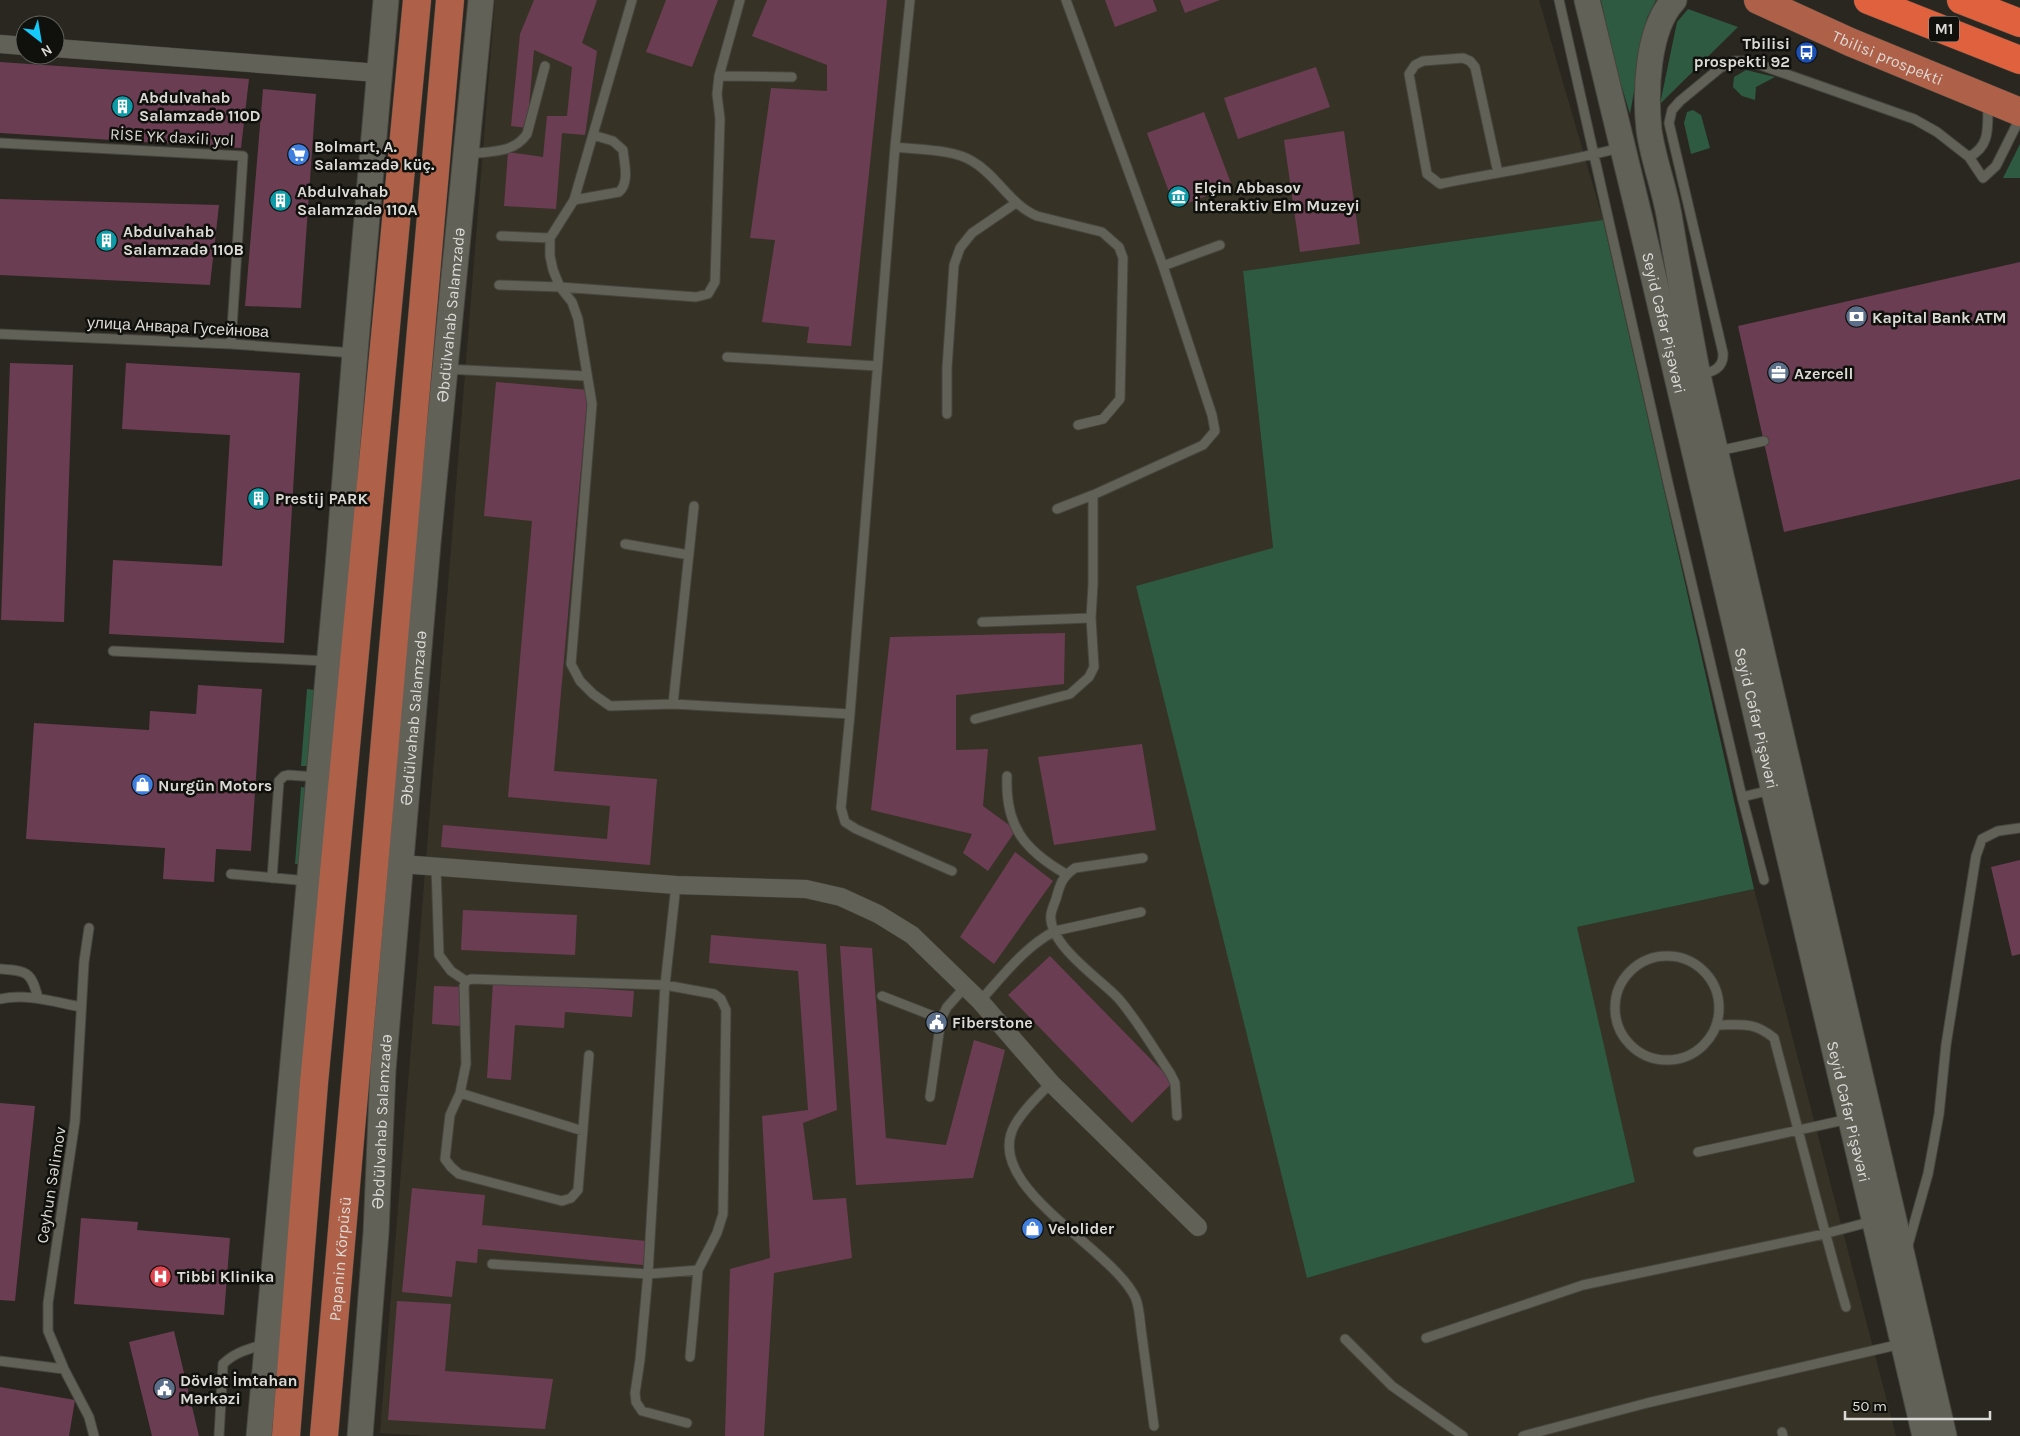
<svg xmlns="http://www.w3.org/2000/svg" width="2020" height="1436" viewBox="0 0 2020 1436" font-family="Karla,sans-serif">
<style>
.built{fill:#363326}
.green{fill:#2d5a41}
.building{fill:#6b3d52}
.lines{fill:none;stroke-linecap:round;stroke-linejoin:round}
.lane-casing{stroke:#46453e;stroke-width:11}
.street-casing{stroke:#46453e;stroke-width:19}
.secondary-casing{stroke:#46453e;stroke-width:27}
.primary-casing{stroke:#46453e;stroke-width:29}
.highway-casing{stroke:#46453e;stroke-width:29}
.lane{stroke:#626158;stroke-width:9}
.street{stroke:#626158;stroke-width:18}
.secondary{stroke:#626158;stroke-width:25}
.primary{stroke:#ae6148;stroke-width:28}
.highway{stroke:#e0613e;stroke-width:28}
.labels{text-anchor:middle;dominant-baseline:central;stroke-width:5;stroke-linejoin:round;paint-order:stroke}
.shield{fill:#10100c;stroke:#9f9d99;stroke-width:1}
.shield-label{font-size:15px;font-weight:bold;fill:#dcdad6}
.poi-label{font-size:16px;font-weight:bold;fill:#dcdad6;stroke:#10100c;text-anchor:start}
.street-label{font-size:16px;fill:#dcdad6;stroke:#10100c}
</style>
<rect width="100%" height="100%" fill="#292720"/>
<path class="built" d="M 495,0 L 1539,0 L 1603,220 L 1243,271 L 1273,548 L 1307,1278 L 1634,1182 L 1577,927 L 1754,889 L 1896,1436 L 430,1436 L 380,1433 Z"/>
<path class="green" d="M 1601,0 L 1656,0 L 1647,18 L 1630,114 L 1615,65 Z
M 1688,9 L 1738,27 L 1660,104 L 1677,22 Z
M 1746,70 L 1775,77 L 1756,87 L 1755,100 L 1742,96 L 1733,87 L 1734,77 Z
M 1693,110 L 1701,115 L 1710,148 L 1691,154 L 1684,123 L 1687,112 Z
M 2020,144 L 2020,178 L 2003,178 Z
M 1603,220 L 1754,889 L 1577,927 L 1635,1182 L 1307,1278 L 1136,586 L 1273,548 L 1243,271 Z
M 307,689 L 315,690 L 309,766 L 301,766 Z
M 301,787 L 308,788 L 302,864 L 295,864 Z"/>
<path class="building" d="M 534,0 L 597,0 L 582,43 L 597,51 L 585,135 L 562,133 L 556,209 L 504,206 L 508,152 L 543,157 L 547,116 L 567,116 L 572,67 L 534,50 L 527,128 L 511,126 L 520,34 Z
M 666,0 L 718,0 L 692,67 L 646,52 Z
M 767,0 L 887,0 L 851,346 L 807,343 L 809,327 L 762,322 L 775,240 L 750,238 L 771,88 L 827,91 L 827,65 L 752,36 Z
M 1105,0 L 1153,0 L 1157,11 L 1115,27 Z
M 1180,0 L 1220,0 L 1185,13 Z
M 0,62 L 249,79 L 241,148 L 0,133 Z
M 1316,67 L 1330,107 L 1238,139 L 1224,98 Z
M 263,89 L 316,94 L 301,308 L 245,306 Z
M 1204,112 L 1232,186 L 1175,208 L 1147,133 Z
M 1344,131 L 1360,244 L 1300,252 L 1284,140 Z
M 0,199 L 219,205 L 210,285 L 0,275 Z
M 2020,262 L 2020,479 L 1784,532 L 1738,326 Z
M 10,363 L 73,365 L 64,622 L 1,620 Z
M 126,363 L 300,373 L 284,643 L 109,634 L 113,560 L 222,566 L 230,435 L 122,429 Z
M 496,382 L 588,390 L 554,771 L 657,779 L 650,865 L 441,847 L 443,825 L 607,839 L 610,806 L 508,797 L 532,521 L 484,516 Z
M 1065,633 L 1064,684 L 956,695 L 956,750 L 988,749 L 983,806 L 1016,830 L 988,871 L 963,853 L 972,834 L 871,810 L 890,637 Z
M 198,685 L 262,689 L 251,851 L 216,849 L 214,882 L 163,879 L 165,848 L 26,839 L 34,723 L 149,730 L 150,711 L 196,714 Z
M 1142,744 L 1156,830 L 1054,845 L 1038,757 Z
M 1015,852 L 1053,881 L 994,964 L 960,937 Z
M 2020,860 L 2020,954 L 2012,956 L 1991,867 Z
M 463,910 L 577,915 L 575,955 L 461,950 Z
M 711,935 L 826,944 L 837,1110 L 803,1123 L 813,1200 L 846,1198 L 852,1258 L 774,1273 L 764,1436 L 725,1436 L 730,1269 L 770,1258 L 762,1116 L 808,1110 L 798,971 L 709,963 Z
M 840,946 L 872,948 L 886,1138 L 946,1145 L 974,1040 L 1005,1050 L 973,1178 L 856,1185 Z
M 1050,956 L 1173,1082 L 1132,1123 L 1008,995 Z
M 493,982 L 634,991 L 632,1017 L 565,1012 L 564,1028 L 515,1025 L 511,1080 L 487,1078 Z
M 434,986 L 463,987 L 460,1026 L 432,1024 Z
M 0,1103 L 35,1106 L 15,1301 L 0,1300 Z
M 412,1188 L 485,1195 L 482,1225 L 646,1241 L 643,1265 L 478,1249 L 477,1263 L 456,1261 L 452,1297 L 402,1292 Z
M 81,1218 L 138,1222 L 137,1230 L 230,1238 L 224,1315 L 74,1304 Z
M 397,1301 L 451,1304 L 445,1371 L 553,1379 L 545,1429 L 388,1420 Z
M 174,1331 L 199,1436 L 152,1436 L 129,1342 Z
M 0,1387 L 75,1400 L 69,1436 L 0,1436 Z"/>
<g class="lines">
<defs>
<path id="lane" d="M 632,0 L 574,200 L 550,238 L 550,256 L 553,270 L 560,287 L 572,302 L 578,319 L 592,404 L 571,664 L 580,681 L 593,694 L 610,706 L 673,704 L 850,714 L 895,147 L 910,0
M 1559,0 L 1668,483 L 1742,797 L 1764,880
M 719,76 L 792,77
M 0,143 L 243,156 L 231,344
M 895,147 C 918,150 953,149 972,161 C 997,175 1010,205 1037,216 L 1102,232 L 1119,247 L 1123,258 L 1120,399 L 1103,419 L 1078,425
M 468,154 C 490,151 513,154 527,134 L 545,66
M 1969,157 L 1983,178 L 1996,166 L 2020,118
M 1498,173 L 1475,67 L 1470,61 L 1463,58 L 1423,61 L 1415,65 L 1409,74 L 1427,174 L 1440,184 C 1500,172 1561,163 1620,148
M 574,200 L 619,192 C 630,182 624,163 623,150 L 613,141 L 593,135
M 501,236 L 550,238
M 1163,266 L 1220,245
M 499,285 L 560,287 L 696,297 L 708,294 L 715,282 L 720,119 L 717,94 L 719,76 L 740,0
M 0,334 L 231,344 L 354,353
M 727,357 L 877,366
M 446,369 L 586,376
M 1700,375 C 1713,372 1724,368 1723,353 L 1669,123 L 1672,110 L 1680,101 L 1720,68 L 1734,61 L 1749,61 L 1914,119 L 1937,132 L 1969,157 C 1992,145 1987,125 1988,103
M 947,414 L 947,368 L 954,265 L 960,248 L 972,233 L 1016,203
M 1718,451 L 1764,441
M 1057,509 L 1093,495 L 1203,445 L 1215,431 L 1212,415 L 1163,266 L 1066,0
M 625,544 L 689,555
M 982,622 L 1091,618
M 113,651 L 327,661
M 673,704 L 694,506
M 850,714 L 841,808 L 845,822 L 856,829 L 952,871
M 975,719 L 1070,694 L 1089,677 L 1094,667 L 1091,618 L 1093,584 L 1093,495
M 1007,776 C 1005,826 1024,850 1066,874
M 1742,797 L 1771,790
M 1143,858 L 1075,868 C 1062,877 1060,884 1056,899 C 1054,904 1052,909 1051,914 C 1047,944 1099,978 1118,998 C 1138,1021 1153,1048 1170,1073 L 1175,1083 L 1177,1116
M 436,867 L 439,955 L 451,971 L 466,981
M 231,874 L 308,881
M 272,878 L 279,781 L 284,776 L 288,775 L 316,777
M 89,928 L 84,962 L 75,1121 L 48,1303 L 48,1331 L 64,1369 L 89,1417 L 94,1436
M1615 1008a52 52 0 1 1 104 0a52 52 0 1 1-104 0Z
M 0,969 C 27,971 31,971 38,998
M 882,996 L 941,1019
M 0,999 C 27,993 54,1002 81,1007
M 980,1001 C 1003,976 1024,947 1055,931 L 1141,912
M 1716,1025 C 1741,1025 1753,1021 1774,1038 C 1798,1128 1820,1218 1846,1307
M 589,1055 L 578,1190 L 571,1198 L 562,1201 L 459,1174 L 451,1167 L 445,1159 L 450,1115 L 460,1093 L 466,1064 L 464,986 L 466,981 L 471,979 L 665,985 L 714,994 L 721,999 L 726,1010 L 723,1214 L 717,1233 L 698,1270 L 690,1357
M 1051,1083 C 1039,1095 1025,1108 1016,1123 C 977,1185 1114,1248 1136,1299 C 1140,1310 1140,1324 1142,1336 C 1146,1366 1150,1396 1154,1426
M 460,1093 L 583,1131
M 930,1097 L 941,1019 L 947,1007 L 965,987
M 1698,1152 L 1849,1119
M 1908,1245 L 1928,1174 L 1939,1114 L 1946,1045 L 1976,856 L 1982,839 L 1998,831 L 2020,828
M 492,1264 L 648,1274 L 665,985 L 676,885
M 1426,1338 L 1583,1285 L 1824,1234 L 1873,1221
M 1345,1339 L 1392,1386 L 1463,1436
M 0,1361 L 64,1369
M 687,1423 L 642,1411 L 636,1402 L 635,1393 L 640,1360 L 648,1274 L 698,1270
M 1782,1432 L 1783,1436
M 219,1436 L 223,1364 C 235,1352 249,1349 265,1344
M 1523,1436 L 1647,1403 L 1901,1344"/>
<path id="street" d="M 0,44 L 25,46
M 55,48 L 378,73
M 401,864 L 676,885 L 806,889 L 841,897 L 878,914 L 912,935 L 980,1001 L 1051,1083 L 1198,1227"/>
<g id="secondary">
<path id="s1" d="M 1587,0 L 1640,219 L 1925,1436"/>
<path d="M 1674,0 C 1647,29 1645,92 1649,130 C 1653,159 1664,187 1669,215 C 1678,269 1688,323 1698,376 L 1944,1436"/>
<path d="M 259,1436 L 338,567 L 355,353 L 386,0"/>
<path id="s2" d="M 360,1436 L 376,1233 L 383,1070 L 428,543 L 481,0"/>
</g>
<g id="primary">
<path id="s3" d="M 1758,0 L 1850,42 L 2020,112"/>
<path d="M 286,1436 L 314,1083 L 417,0"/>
<path id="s4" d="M 324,1436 L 450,0"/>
</g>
<path id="highway" d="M 1868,0 L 2020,60
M 1961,0 L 2020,23"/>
</defs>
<use href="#lane" class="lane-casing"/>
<use href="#street" class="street-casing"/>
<use href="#secondary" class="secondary-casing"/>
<use href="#primary" class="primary-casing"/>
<use href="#highway" class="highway-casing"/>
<use href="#lane" class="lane"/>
<use href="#street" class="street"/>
<use href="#secondary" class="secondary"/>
<use href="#primary" class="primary"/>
<use href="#highway" class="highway"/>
</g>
<defs>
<symbol id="bus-disc" viewBox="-11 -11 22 22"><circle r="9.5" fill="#1a4fb4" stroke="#10100c"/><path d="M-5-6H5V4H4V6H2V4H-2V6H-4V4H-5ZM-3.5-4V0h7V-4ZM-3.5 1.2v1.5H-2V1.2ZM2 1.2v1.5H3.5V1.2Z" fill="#fff"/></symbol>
<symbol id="building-disc" viewBox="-11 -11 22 22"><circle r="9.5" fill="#0f9aa8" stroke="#10100c"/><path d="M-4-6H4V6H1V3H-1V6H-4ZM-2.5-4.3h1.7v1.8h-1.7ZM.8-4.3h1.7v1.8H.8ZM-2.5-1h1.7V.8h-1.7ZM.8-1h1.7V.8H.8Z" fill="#fff"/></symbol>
<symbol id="supermarket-disc" viewBox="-11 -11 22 22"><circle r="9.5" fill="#3f7fe0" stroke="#10100c"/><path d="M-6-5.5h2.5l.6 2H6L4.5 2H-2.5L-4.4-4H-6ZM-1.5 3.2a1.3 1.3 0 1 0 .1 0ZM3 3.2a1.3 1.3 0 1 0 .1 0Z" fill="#fff"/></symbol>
<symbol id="museum-disc" viewBox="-11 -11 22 22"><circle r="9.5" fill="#0f9aa8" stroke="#10100c"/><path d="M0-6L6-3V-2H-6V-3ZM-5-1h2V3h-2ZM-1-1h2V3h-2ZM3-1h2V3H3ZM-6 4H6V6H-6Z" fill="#fff"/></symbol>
<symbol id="bank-disc" viewBox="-11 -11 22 22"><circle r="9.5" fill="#5c6f8a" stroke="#10100c"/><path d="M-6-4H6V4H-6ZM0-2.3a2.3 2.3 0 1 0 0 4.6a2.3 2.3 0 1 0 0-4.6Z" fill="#fff"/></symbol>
<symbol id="office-disc" viewBox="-11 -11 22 22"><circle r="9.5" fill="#5c6f8a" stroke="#10100c"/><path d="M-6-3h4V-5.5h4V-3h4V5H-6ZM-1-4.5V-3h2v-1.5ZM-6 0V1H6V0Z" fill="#fff"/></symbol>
<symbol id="shop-disc" viewBox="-11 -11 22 22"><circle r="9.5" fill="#3f7fe0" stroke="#10100c"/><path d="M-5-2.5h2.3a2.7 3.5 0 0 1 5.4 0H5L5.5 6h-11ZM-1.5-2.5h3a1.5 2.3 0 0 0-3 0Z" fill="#fff"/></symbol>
<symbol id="civic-disc" viewBox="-11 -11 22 22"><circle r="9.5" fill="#5c6f8a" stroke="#10100c"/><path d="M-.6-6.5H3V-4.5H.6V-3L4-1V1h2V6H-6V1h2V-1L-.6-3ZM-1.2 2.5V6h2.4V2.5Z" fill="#fff"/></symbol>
<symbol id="hospital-disc" viewBox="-11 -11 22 22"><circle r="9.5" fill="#e0444e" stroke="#10100c"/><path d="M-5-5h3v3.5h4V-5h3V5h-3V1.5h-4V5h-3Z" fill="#fff"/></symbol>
</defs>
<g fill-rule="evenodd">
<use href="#bus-disc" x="1794" y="40" width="25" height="25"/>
<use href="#building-disc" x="110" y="94" width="25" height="25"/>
<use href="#supermarket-disc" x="286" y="142" width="25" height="25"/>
<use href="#museum-disc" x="1166" y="184" width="25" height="25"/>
<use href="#building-disc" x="268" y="188" width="25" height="25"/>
<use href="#building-disc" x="94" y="228" width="25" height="25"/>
<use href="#bank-disc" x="1844" y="304" width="25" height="25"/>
<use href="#office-disc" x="1766" y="360" width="25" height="25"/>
<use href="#building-disc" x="246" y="486" width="25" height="25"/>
<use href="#shop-disc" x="130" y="772" width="25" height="25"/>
<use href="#civic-disc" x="924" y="1010" width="25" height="25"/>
<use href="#shop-disc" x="1020" y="1216" width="25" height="25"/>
<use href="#hospital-disc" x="148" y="1264" width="25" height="25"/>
<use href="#civic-disc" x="152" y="1376" width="25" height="25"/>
</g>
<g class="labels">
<rect class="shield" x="1929" y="16.5" width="30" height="25" rx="4"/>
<g class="shield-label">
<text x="1944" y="29">M1</text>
</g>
<g class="poi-label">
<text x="1790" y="43" text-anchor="end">Tbilisi<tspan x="1790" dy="18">prospekti 92</tspan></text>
<text x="139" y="97">Abdulvahab<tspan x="139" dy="18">Salamzadə 110D</tspan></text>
<text x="314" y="146">Bolmart, A.<tspan x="314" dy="18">Salamzadə küç.</tspan></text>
<text x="1194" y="187">Elçin Abbasov<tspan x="1194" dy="18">İnteraktiv Elm Muzeyi</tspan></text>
<text x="297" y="191">Abdulvahab<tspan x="297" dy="18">Salamzadə 110A</tspan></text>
<text x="123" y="231">Abdulvahab<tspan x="123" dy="18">Salamzadə 110B</tspan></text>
<text x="1872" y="317">Kapital Bank ATM</text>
<text x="1794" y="373">Azercell</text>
<text x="275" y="498">Prestij PARK</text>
<text x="158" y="785">Nurgün Motors</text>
<text x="952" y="1022">Fiberstone</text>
<text x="1048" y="1228">Velolider</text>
<text x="177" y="1276">Tibbi Klinika</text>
<text x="180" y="1380">Dövlət İmtahan<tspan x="180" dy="18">Mərkəzi</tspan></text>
</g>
<g class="street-label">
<text stroke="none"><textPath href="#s3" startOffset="142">Tbilisi prospekti</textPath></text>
<text transform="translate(172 137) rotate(3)">RİSE YK daxili yol</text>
<text stroke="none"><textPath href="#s2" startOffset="1125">Əbdülvahab Salamzadə</textPath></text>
<text stroke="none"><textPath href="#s1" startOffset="332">Seyid Cəfər Pişəvəri</textPath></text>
<text transform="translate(178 327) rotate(3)">улица Анвара Гусейнова</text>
<text stroke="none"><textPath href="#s2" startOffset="720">Əbdülvahab Salamzadə</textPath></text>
<text stroke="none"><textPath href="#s1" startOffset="738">Seyid Cəfər Pişəvəri</textPath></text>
<text stroke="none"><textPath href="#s1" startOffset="1142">Seyid Cəfər Pişəvəri</textPath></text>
<text stroke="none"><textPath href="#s2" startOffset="315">Əbdülvahab Salamzadə</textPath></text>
<text transform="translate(51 1185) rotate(-81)">Ceyhun Səlimov</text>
<text stroke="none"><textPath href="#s4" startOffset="178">Papanin Körpüsü</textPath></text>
</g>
</g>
<g transform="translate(40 40) rotate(149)"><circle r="24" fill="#10100c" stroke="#62615d"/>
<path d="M0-4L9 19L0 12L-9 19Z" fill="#15cafb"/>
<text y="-8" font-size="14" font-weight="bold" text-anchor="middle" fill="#dcdad6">N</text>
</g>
<path d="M1845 1411v8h145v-8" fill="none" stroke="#dcdad6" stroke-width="2.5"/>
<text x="1852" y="1411" font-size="15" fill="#dcdad6" stroke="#10100c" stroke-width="4" paint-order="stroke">50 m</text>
</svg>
